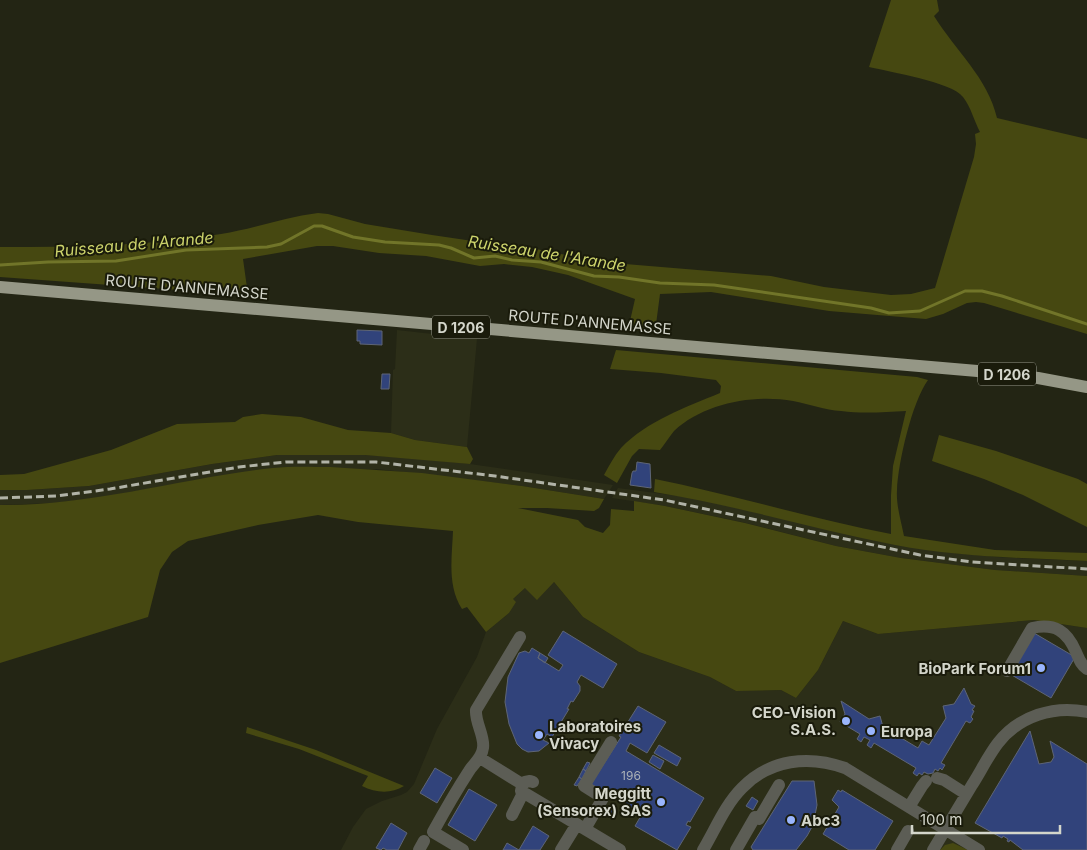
<svg xmlns="http://www.w3.org/2000/svg" width="1087" height="850" viewBox="0 0 1087 850" font-family="Inter,sans-serif">
<style>
.built{fill:#2c2e18}
.green{fill:#464811}
.lines{fill:none;stroke-linecap:round;stroke-linejoin:round}
.stream{stroke:#717529;stroke-width:3}
.building{fill:#31437b;stroke:#5e6576}
.minor{stroke:#5c5d55;stroke-width:12}
.major{stroke:#959786;stroke-width:12}
.rail{stroke:#b1b3a7;stroke-width:3;stroke-dasharray:8 4;stroke-linecap:butt}
.poi-dot{fill:#9ab5fd;stroke:#1a1b0b;stroke-width:2}
.labels{text-anchor:middle;dominant-baseline:central;stroke-width:4;stroke-linejoin:round;paint-order:stroke}
.number-label{font-size:12px;fill:#abb1b7}
.shield{fill:#1a1b0b;stroke:#9c9e91;stroke-width:1}
.shield-label{font-size:14px;font-weight:bold;fill:#d4d6cb}
.street-label{font-size:15px;fill:#d4d6cb;stroke:#1a1b0b}
.poi-label{font-size:15px;font-weight:bold;fill:#d4d6cb;stroke:#1a1b0b;text-anchor:end}
.water-label{font-size:16px;font-style:italic;fill:#ccd36b;stroke:#1a1b0b}
</style>
<rect width="100%" height="100%" fill="#232514"/>
<path class="built" d="M 397,330 L 477,339 L 467,447 L 415,440 L 391,433 L 393,370 L 395,369 Z
M 277,455 L 365,455 L 422,459 L 470,464 L 613,485 L 604,499 L 522,486 L 377,469 L 153,488 L 105,497 L 54,503 L 0,505 L 0,490 L 27,490 L 89,486 L 212,464 Z
M 618,488 L 694,498 L 896,545 L 945,552 L 995,557 L 1087,561 L 1087,576 L 995,570 L 901,558 L 836,546 L 746,523 L 665,506 L 612,498 Z
M 554,582 L 583,617 L 639,652 L 710,677 L 736,691 L 781,690 L 796,698 L 818,670 L 843,621 L 878,634 L 1034,620 L 1087,628 L 1087,850 L 341,850 L 353,827 L 366,809 L 382,801 L 401,795 L 407,792 L 414,784 L 437,729 L 477,657 L 486,632 L 509,613 L 513,599 L 525,588 Z"/>
<path class="green" d="M 891,0 L 937,0 L 939,11 L 934,16 C 955,50 988,78 997,118 L 1087,139 L 1087,334 L 984,303 L 976,302 L 967,303 L 943,314 L 926,319 L 829,311 L 711,292 L 660,294 L 655,332 L 628,330 L 635,299 L 568,275 L 532,267 L 504,264 L 480,266 L 426,256 L 379,253 L 333,246 L 317,246 L 243,259 L 248,295 L 0,277 L 0,247 C 74,247 148,246 221,234 C 254,229 285,217 318,213 L 328,214 L 365,224 L 432,235 L 493,244 L 516,245 L 601,262 L 771,276 L 824,287 L 891,295 L 911,294 L 935,288 L 974,157 L 976,144 L 975,134 L 980,132 C 974,121 971,107 963,97 C 952,82 890,72 869,67 Z
M 616,350 L 917,377 L 928,380 C 912,402 898,463 897,490 C 896,505 901,521 904,536 L 995,550 L 1087,553 L 1087,561 C 1023,558 958,557 895,545 C 814,529 735,505 654,492 L 655,479 C 734,495 812,519 891,534 L 891,495 L 893,466 L 906,411 C 885,412 863,414 841,411 C 825,410 809,404 793,401 C 754,394 704,403 674,431 C 669,437 665,444 660,450 L 639,449 L 632,456 L 617,483 L 604,475 C 609,466 614,456 621,448 C 647,421 686,407 720,393 L 721,386 L 716,380 L 661,373 L 610,369 Z
M 262,414 L 301,417 L 348,430 L 391,433 L 415,440 L 467,447 L 473,459 L 470,464 L 365,455 L 277,455 L 212,464 L 89,486 L 27,490 L 0,490 L 0,475 L 24,474 L 111,450 L 177,424 L 235,422 L 243,417 Z
M 939,435 L 996,451 L 1078,479 L 1087,484 L 1087,527 L 1023,495 L 984,479 L 932,461 Z
M 330,467 L 422,473 L 522,486 L 604,499 L 599,508 L 594,511 L 547,508 L 518,508 L 578,520 L 585,527 L 603,533 L 610,525 L 611,509 L 634,511 L 634,501 L 665,506 L 745,523 L 836,546 L 901,558 L 995,570 L 1087,576 L 1087,628 L 1034,620 L 878,634 L 843,621 L 818,670 L 796,698 L 781,690 L 736,691 L 710,677 L 639,652 L 583,617 L 554,582 L 537,600 L 525,588 L 513,599 L 516,602 L 509,613 L 486,632 L 467,607 L 462,609 C 447,586 452,557 453,531 L 358,522 L 318,515 L 258,525 L 188,541 L 172,552 L 160,570 L 148,617 L 0,663 L 0,505 C 93,506 181,478 273,468 C 292,466 312,467 330,467 Z
M 247,727 L 316,750 L 404,786 C 391,794 376,793 362,786 L 368,776 L 299,749 L 246,733 Z
M 953,843 L 968,850 L 940,850 L 945,845 Z"/>
<g class="lines">
<path class="stream" d="M 0,265 L 48,262 L 116,261 L 186,250 L 267,247 L 281,244 L 314,226 L 322,226 L 353,237 L 385,242 L 439,245 L 451,248 L 474,258 L 495,256 L 512,260 L 541,262 L 594,276 L 619,277 L 660,283 L 714,285 L 871,308 L 889,313 L 920,311 L 965,291 L 982,291 L 1002,296 L 1087,324"/>
</g>
<path class="building" d="M 357,330 L 382,331 L 382,345 L 360,344 L 360,341 L 357,341 Z
M 382,374 L 390,374 L 389,389 L 381,389 Z
M 637,462 L 650,464 L 651,488 L 630,485 L 632,473 L 633,471 L 636,471 Z
M 563,631 L 617,664 L 603,688 L 581,675 L 577,682 L 580,686 L 580,691 L 573,702 L 571,701 L 567,709 L 569,709 L 552,737 L 547,734 L 543,740 L 549,743 L 539,751 L 528,752 L 522,749 L 517,744 L 509,724 L 505,702 L 508,677 L 519,653 L 525,651 L 529,653 L 532,648 L 540,653 L 538,658 L 559,671 L 563,665 L 548,655 Z
M 1034,633 L 1075,657 L 1051,698 L 1010,674 Z
M 540,653 L 548,658 L 545,663 L 538,658 Z
M 964,688 L 971,704 L 975,706 L 972,710 L 974,711 L 971,717 L 973,719 L 970,723 L 966,721 L 941,763 L 945,765 L 942,770 L 940,768 L 938,771 L 935,769 L 933,773 L 928,774 L 924,772 L 922,775 L 919,773 L 917,776 L 913,773 L 916,768 L 874,743 L 871,748 L 867,745 L 870,740 L 864,737 L 861,742 L 857,739 L 860,734 L 840,722 L 845,714 L 841,701 L 869,719 L 880,716 L 883,727 L 918,748 L 922,741 L 929,745 L 946,718 L 943,706 L 954,704 Z
M 638,706 L 666,722 L 647,753 L 630,743 L 626,751 L 704,798 L 690,822 L 688,821 L 686,825 L 691,827 L 677,850 L 635,826 L 642,814 L 591,784 L 621,737 L 619,736 Z
M 1030,731 L 1039,764 L 1051,762 L 1054,757 L 1050,741 L 1087,764 L 1087,850 L 1023,850 L 1010,840 L 1009,842 L 1007,841 L 1008,839 L 1003,836 L 1002,838 L 975,823 Z
M 659,745 L 681,758 L 677,766 L 654,753 Z
M 653,755 L 664,761 L 660,769 L 649,762 Z
M 587,762 L 590,763 L 586,771 L 583,769 Z
M 435,768 L 452,778 L 437,803 L 420,793 Z
M 583,769 L 586,771 L 582,779 L 579,777 Z
M 579,777 L 582,779 L 577,786 L 574,785 Z
M 792,781 L 814,781 L 817,805 L 813,825 L 807,836 L 796,850 L 753,850 L 751,847 Z
M 469,789 L 497,805 L 475,841 L 448,825 Z
M 838,790 L 841,792 L 842,790 L 893,821 L 875,850 L 849,850 L 823,834 L 839,807 L 832,800 Z
M 752,797 L 758,801 L 753,810 L 746,806 Z
M 609,806 L 617,811 L 612,818 L 605,814 Z
M 391,823 L 407,833 L 398,850 L 387,850 L 383,848 L 381,850 L 376,848 Z
M 533,826 L 549,836 L 540,850 L 503,850 L 507,843 L 519,850 Z"/>
<g class="lines">
<path class="minor" d="M 1007,671 L 1032,628 C 1055,623 1067,631 1076,652 C 1079,659 1081,665 1087,669
M 480,758 L 522,784
M 937,778 L 944,780 L 966,794
M 533,782 L 530,781 L 525,782 L 522,786 L 521,791 L 620,850
M 909,807 L 922,786 L 926,781
M 512,815 L 523,793
M 585,829 L 603,798 L 584,786 L 611,742
M 419,850 L 424,841
M 463,850 L 433,832 C 444,812 456,791 469,771 C 473,764 482,758 483,748 C 485,736 475,723 476,710 L 520,637
M 561,850 L 577,824
M 703,850 C 715,830 725,805 742,788 C 770,759 809,755 845,768 L 979,850
M 736,850 L 755,817 L 759,819 L 779,785
M 897,850 L 908,831
M 933,850 C 946,828 959,807 972,785 C 981,771 988,756 998,743 C 1019,716 1054,705 1087,712"/>
<path class="major" d="M 0,287 L 989,372 L 1038,378 L 1087,387"/>
<path class="rail" d="M 0,498 L 57,496 L 110,489 L 239,467 L 286,462 L 376,462 L 495,476 L 664,500 L 920,555 L 972,562 L 1087,569"/>
</g>
<g class="poi-dot">
<circle cx="1041" cy="668" r="5"/>
<circle cx="846" cy="721" r="5"/>
<circle cx="871" cy="731" r="5"/>
<circle cx="539" cy="735" r="5"/>
<circle cx="661" cy="802" r="5"/>
<circle cx="791" cy="820" r="5"/>
</g>
<g class="labels">
<g class="number-label">
<text x="631" y="775">196</text>
</g>
<g class="shield">
<rect x="432" y="315.5" width="58" height="23" rx="4"/>
<rect x="978" y="362.5" width="58" height="23" rx="4"/>
</g>
<g class="shield-label">
<text x="461" y="327">D 1206</text>
<text x="1007" y="374">D 1206</text>
</g>
<g class="street-label">
<text transform="translate(187 287) rotate(5)">ROUTE D'ANNEMASSE</text>
<text transform="translate(590 322) rotate(5)">ROUTE D'ANNEMASSE</text>
</g>
<g class="poi-label">
<text x="1031" y="668">BioPark Forum1</text>
<text x="836" y="712">CEO-Vision<tspan x="836" dy="17">S.A.S.</tspan></text>
<text x="549" y="726" text-anchor="start">Laboratoires<tspan x="549" dy="17">Vivacy</tspan></text>
<text x="881" y="731" text-anchor="start">Europa</text>
<text x="651" y="793">Meggitt<tspan x="651" dy="17">(Sensorex) SAS</tspan></text>
<text x="801" y="820" text-anchor="start">Abc3</text>
</g>
<g class="water-label">
<text transform="translate(134 244) rotate(-5)">Ruisseau de l'Arande</text>
<text transform="translate(547 253) rotate(9)">Ruisseau de l'Arande</text>
</g>
</g>
<path d="M912 825v8h148v-8" fill="none" stroke="#d4d6cb" stroke-width="2.5"/>
<text x="920" y="825" font-size="15" fill="#d4d6cb" stroke="#1a1b0b" stroke-width="4" paint-order="stroke">100 m</text>
</svg>
